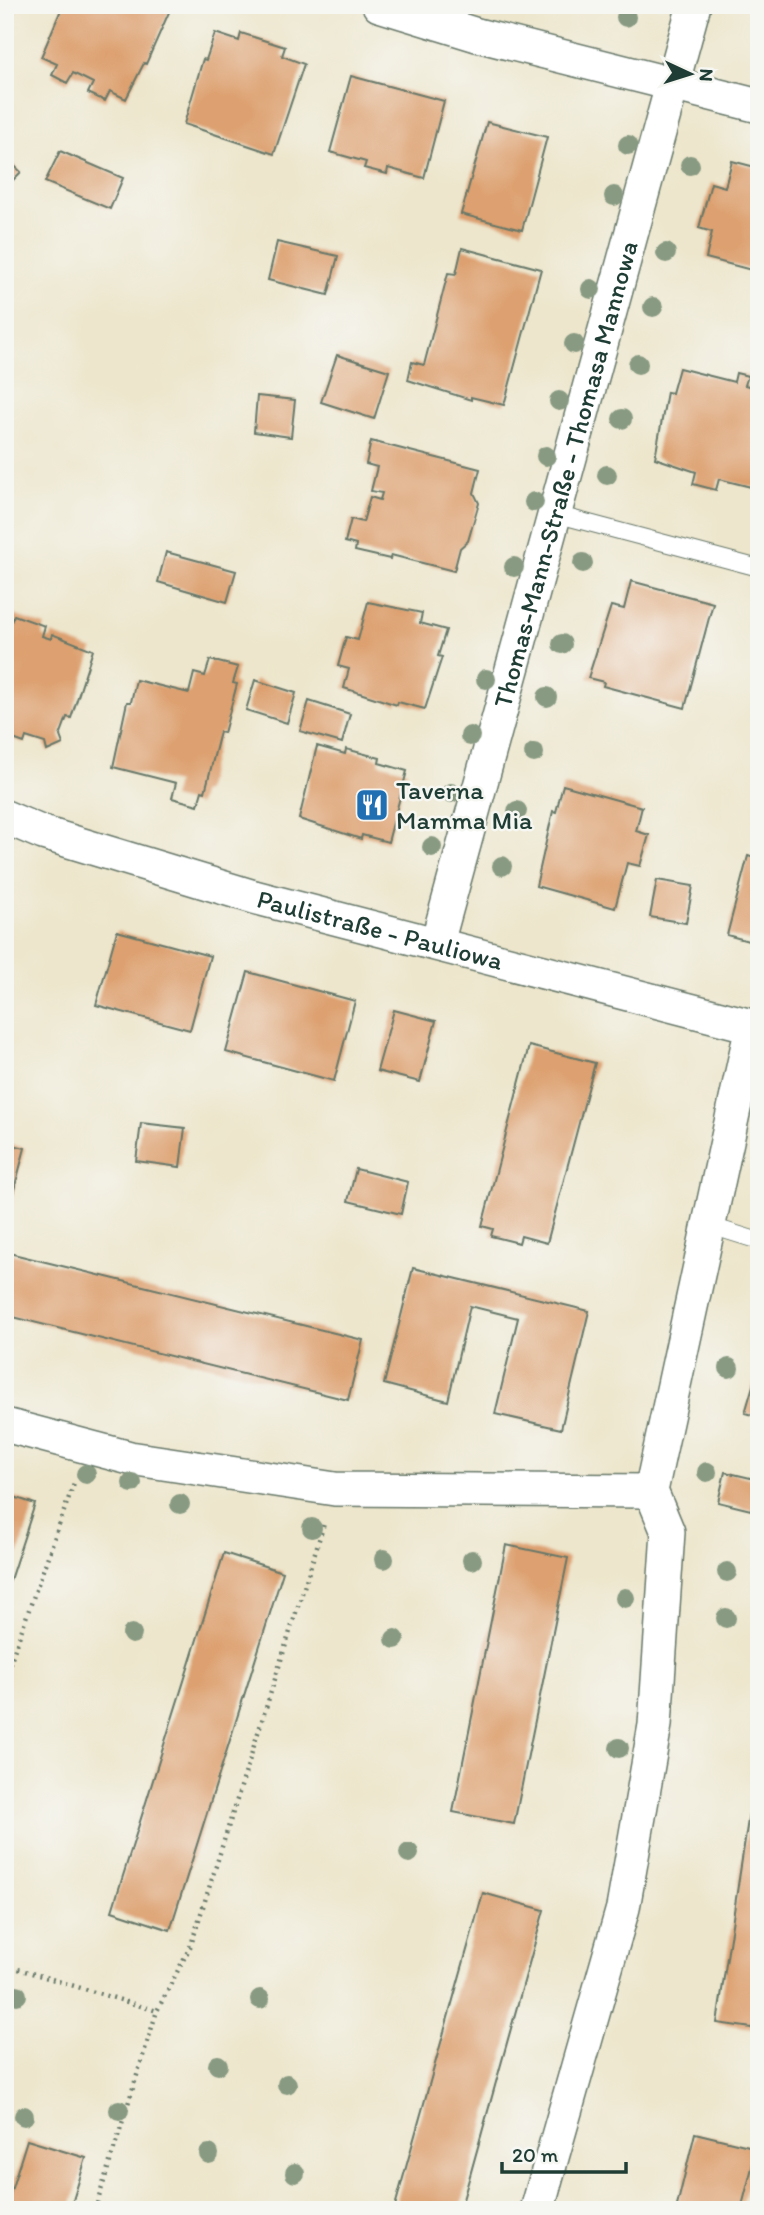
<svg xmlns="http://www.w3.org/2000/svg" width="764" height="2215" viewBox="0 0 764 2215" font-family="Itim,sans-serif">
<style>
.building{fill:#dda06f}
.lines{fill:none;stroke-linecap:round;stroke-linejoin:round}
.lane-casing{stroke:#677869;stroke-width:18}
.street-casing{stroke:#677869;stroke-width:36}
.path{stroke:#677869;stroke-width:4.5;stroke-dasharray:2 5;stroke-linecap:butt}
.lane{stroke:#fff;stroke-width:16}
.street{stroke:#fff;stroke-width:33}
.tree{fill:#889a82}
.labels{text-anchor:middle;dominant-baseline:central;stroke-width:5;stroke-linejoin:round;paint-order:stroke}
.street-label{font-size:26px;fill:#1f3d34;stroke:#f6f6f2}
.poi-label{font-size:26px;fill:#1f3d34;stroke:#f6f6f2;text-anchor:start}
</style>
<rect width="100%" height="100%" fill="#f6f6f2"/>
<filter id="ink" filterUnits="userSpaceOnUse"><feTurbulence type="fractalNoise" baseFrequency=".0143" numOctaves="2"/><feDisplacementMap in="SourceGraphic" scale="14" xChannelSelector="R" yChannelSelector="G"/><feConvolveMatrix kernelMatrix="1 2 1 2 8 2 1 2 1" color-interpolation-filters="sRGB"/></filter>
<filter id="wash" filterUnits="userSpaceOnUse"><feTurbulence type="fractalNoise" baseFrequency=".00686" numOctaves="4" result="noise"/><feDisplacementMap in="SourceGraphic" scale="28" xChannelSelector="R" yChannelSelector="G"/><feGaussianBlur stdDeviation="1.57" result="paint"/><feColorMatrix in="noise" values="0 0 0 0 0 0 0 0 0 0 0 0 0 0 0 0 0 1.4 0 .05"/><feComposite in="paint" operator="in"/></filter>
<g filter="url(#wash)">
<rect width="100%" height="100%" fill="#ede6cc"/>
<g id="blocks">
<path class="building" d="M 63,5 L 161,5 L 170,10 L 146,64 L 144,63 L 126,99 L 110,91 L 105,101 L 88,93 L 93,83 L 73,73 L 67,83 L 52,75 L 57,64 L 41,57 Z
M 215,33 L 239,41 L 241,33 L 285,47 L 282,56 L 304,64 L 274,154 L 184,124 L 203,59 L 206,60 Z
M 351,76 L 444,101 L 424,178 L 388,168 L 387,174 L 364,168 L 366,162 L 330,152 Z
M 487,122 L 547,137 L 522,230 L 461,214 Z
M 60,151 L 123,178 L 110,209 L 45,182 Z
M 5,157 L 21,172 L 5,188 Z
M 732,161 L 759,168 L 759,272 L 706,258 L 712,232 L 699,228 L 711,183 L 725,187 Z
M 277,242 L 338,256 L 328,295 L 268,280 Z
M 462,248 L 541,269 L 504,405 L 471,397 L 471,400 L 408,380 L 412,362 L 424,365 L 448,273 L 456,274 Z
M 337,355 L 389,371 L 374,419 L 321,402 Z
M 679,368 L 734,382 L 736,373 L 748,376 L 745,385 L 759,389 L 759,472 L 755,488 L 719,479 L 716,490 L 693,484 L 696,472 L 655,458 L 667,392 L 672,393 Z
M 257,396 L 295,400 L 291,437 L 254,432 Z
M 371,441 L 480,469 L 474,493 L 479,503 L 468,541 L 460,548 L 454,571 L 391,555 L 390,559 L 355,551 L 356,545 L 345,542 L 351,519 L 363,522 L 370,497 L 380,500 L 382,493 L 371,491 L 377,467 L 366,464 Z
M 5,528 L 13,528 L 10,559 L 5,559 Z
M 166,552 L 236,571 L 227,602 L 158,582 Z
M 631,581 L 713,603 L 685,708 L 603,686 L 604,682 L 588,678 L 611,606 L 624,609 Z
M 368,602 L 422,613 L 420,623 L 446,630 L 438,656 L 442,657 L 425,709 L 398,702 L 397,705 L 344,688 L 349,669 L 338,666 L 346,637 L 358,640 Z
M 14,615 L 45,626 L 42,636 L 51,639 L 52,634 L 93,650 L 71,718 L 67,717 L 60,736 L 63,744 L 47,751 L 45,743 L 26,737 L 24,743 L 5,736 L 5,623 L 10,625 Z
M 210,660 L 238,667 L 233,683 L 237,684 L 224,733 L 220,732 L 205,792 L 202,791 L 198,805 L 172,798 L 176,783 L 113,767 L 127,702 L 131,702 L 136,680 L 189,693 L 194,673 L 205,676 Z
M 255,680 L 296,693 L 287,723 L 246,710 Z
M 309,701 L 350,714 L 342,743 L 300,731 Z
M 317,746 L 345,754 L 346,749 L 380,758 L 379,763 L 407,771 L 388,842 L 362,835 L 361,839 L 299,819 Z
M 563,785 L 642,807 L 636,831 L 649,835 L 640,866 L 627,863 L 615,908 L 536,886 L 553,811 L 556,812 Z
M 748,856 L 759,859 L 759,944 L 727,935 Z
M 657,880 L 693,886 L 686,923 L 650,917 Z
M 117,931 L 210,956 L 190,1030 L 96,1005 Z
M 248,972 L 355,1001 L 334,1081 L 226,1052 Z
M 394,1010 L 436,1021 L 420,1082 L 377,1071 Z
M 529,1046 L 595,1063 L 547,1243 L 521,1236 L 519,1243 L 491,1236 L 493,1229 L 482,1226 Z
M 141,1123 L 185,1128 L 180,1167 L 136,1161 Z
M 5,1143 L 25,1148 L 6,1220 L 5,1219 Z
M 356,1169 L 408,1182 L 401,1214 L 348,1201 Z
M 5,1252 L 363,1340 L 348,1400 L 5,1315 Z
M 413,1268 L 589,1311 L 561,1429 L 495,1414 L 518,1318 L 470,1306 L 448,1401 L 384,1384 Z
M 755,1379 L 759,1380 L 759,1417 L 745,1413 Z
M 725,1472 L 759,1480 L 759,1512 L 718,1502 Z
M 5,1494 L 35,1504 L 6,1592 L 5,1592 Z
M 506,1545 L 568,1558 L 514,1824 L 453,1812 Z
M 224,1553 L 283,1572 L 170,1930 L 112,1911 Z
M 757,1761 L 759,1761 L 759,2029 L 717,2023 Z
M 483,1893 L 544,1910 L 469,2179 L 460,2210 L 394,2210 Z
M 695,2133 L 757,2148 L 741,2210 L 676,2210 Z
M 27,2140 L 86,2158 L 70,2210 L 5,2210 Z"/>
</g>
</g>
<g filter="url(#ink)">
<use href="#blocks" fill-opacity="0" stroke="#677869" stroke-width="2"/>
<g class="lines">
<defs>
<path id="lane" d="M 555,514 L 759,568
M 711,1226 L 759,1241"/>
<g id="street">
<path d="M 379,5 L 477,35 L 759,106"/>
<path id="s1" d="M 5,817 L 43,833 L 254,897 L 759,1028"/>
<path id="s2" d="M 437,943 L 694,5"/>
<path d="M 5,1425 L 130,1458 L 335,1489 L 651,1491"/>
<path d="M 537,2210 L 623,1908 L 655,1725 L 668,1532 L 651,1491 L 752,1026"/>
</g>
</defs>
<use href="#lane" class="lane-casing"/>
<use href="#street" class="street-casing"/>
<path class="path" d="M 5,1677 L 74,1483
M 5,1965 L 157,2011
M 95,2210 L 157,2011 L 191,1945 L 324,1524"/>
<use href="#lane" class="lane"/>
<use href="#street" class="street"/>
</g>
<g class="tree">
<circle cx="626" cy="17" r="10"/>
<circle cx="628" cy="145" r="10"/>
<circle cx="690" cy="165" r="10"/>
<circle cx="614" cy="196" r="10"/>
<circle cx="666" cy="253" r="10"/>
<circle cx="591" cy="289" r="10"/>
<circle cx="653" cy="307" r="10"/>
<circle cx="574" cy="344" r="10"/>
<circle cx="638" cy="364" r="10"/>
<circle cx="559" cy="401" r="10"/>
<circle cx="622" cy="419" r="10"/>
<circle cx="546" cy="456" r="10"/>
<circle cx="607" cy="475" r="10"/>
<circle cx="534" cy="502" r="10"/>
<circle cx="583" cy="563" r="10"/>
<circle cx="514" cy="567" r="10"/>
<circle cx="562" cy="644" r="10"/>
<circle cx="486" cy="679" r="10"/>
<circle cx="547" cy="697" r="10"/>
<circle cx="470" cy="736" r="10"/>
<circle cx="534" cy="753" r="10"/>
<circle cx="451" cy="793" r="10"/>
<circle cx="517" cy="811" r="10"/>
<circle cx="432" cy="847" r="10"/>
<circle cx="502" cy="866" r="10"/>
<circle cx="729" cy="1368" r="10"/>
<circle cx="707" cy="1472" r="10"/>
<circle cx="86" cy="1474" r="10"/>
<circle cx="132" cy="1483" r="10"/>
<circle cx="180" cy="1504" r="10"/>
<circle cx="312" cy="1528" r="10"/>
<circle cx="384" cy="1559" r="10"/>
<circle cx="472" cy="1560" r="10"/>
<circle cx="727" cy="1572" r="10"/>
<circle cx="625" cy="1598" r="10"/>
<circle cx="726" cy="1618" r="10"/>
<circle cx="132" cy="1634" r="10"/>
<circle cx="395" cy="1639" r="10"/>
<circle cx="619" cy="1748" r="10"/>
<circle cx="409" cy="1853" r="10"/>
<circle cx="17" cy="1995" r="10"/>
<circle cx="260" cy="1999" r="10"/>
<circle cx="218" cy="2065" r="10"/>
<circle cx="287" cy="2084" r="10"/>
<circle cx="119" cy="2110" r="10"/>
<circle cx="24" cy="2116" r="10"/>
<circle cx="209" cy="2154" r="10"/>
<circle cx="295" cy="2173" r="10"/>
</g>
</g>
<defs>
<symbol id="restaurant-square" viewBox="-11 -11 22 22"><rect x="-9" y="-9" width="18" height="18" rx="4" fill="#1f6fb2" stroke="#f6f6f2"/><path d="M-5-6h1v4h1v-4h1v4h1v-4h1v5L-1.5 .5V6h-2V.5L-5-1ZM5-6V6H3V1.5H1.5Q1.5-4 5-6Z" fill="#fff"/></symbol>
</defs>
<g fill-rule="evenodd">
<use href="#restaurant-square" x="353" y="786" width="38" height="38"/>
</g>
<g class="labels">
<g class="street-label">
<text stroke="none"><textPath href="#s2" startOffset="486">Thomas-Mann-Straße - Thomasa Mannowa</textPath></text>
<text stroke="none"><textPath href="#s1" startOffset="392">Paulistraße - Pauliowa</textPath></text>
</g>
<g class="poi-label">
<text x="396" y="790">Taverna<tspan x="396" dy="30">Mamma Mia</tspan></text>
</g>
</g>
<rect width="764" height="2215" fill="none" stroke="#f6f6f2" stroke-width="28"/>
<g transform="translate(690 74) rotate(94)" stroke="#f6f6f2" stroke-width="5" paint-order="stroke">
<path d="M0-5L12 26L0 18L-12 26Z" fill="#1f3d34"/>
<text y="-10" font-size="19" font-weight="bold" text-anchor="middle" fill="#1f3d34">N</text>
</g>
<path d="M502 2162v10h124v-10" fill="none" stroke="#1f3d34" stroke-width="3.5"/>
<text x="512" y="2162" font-size="21" fill="#1f3d34" stroke="#f6f6f2" stroke-width="5" paint-order="stroke">20 m</text>
</svg>
